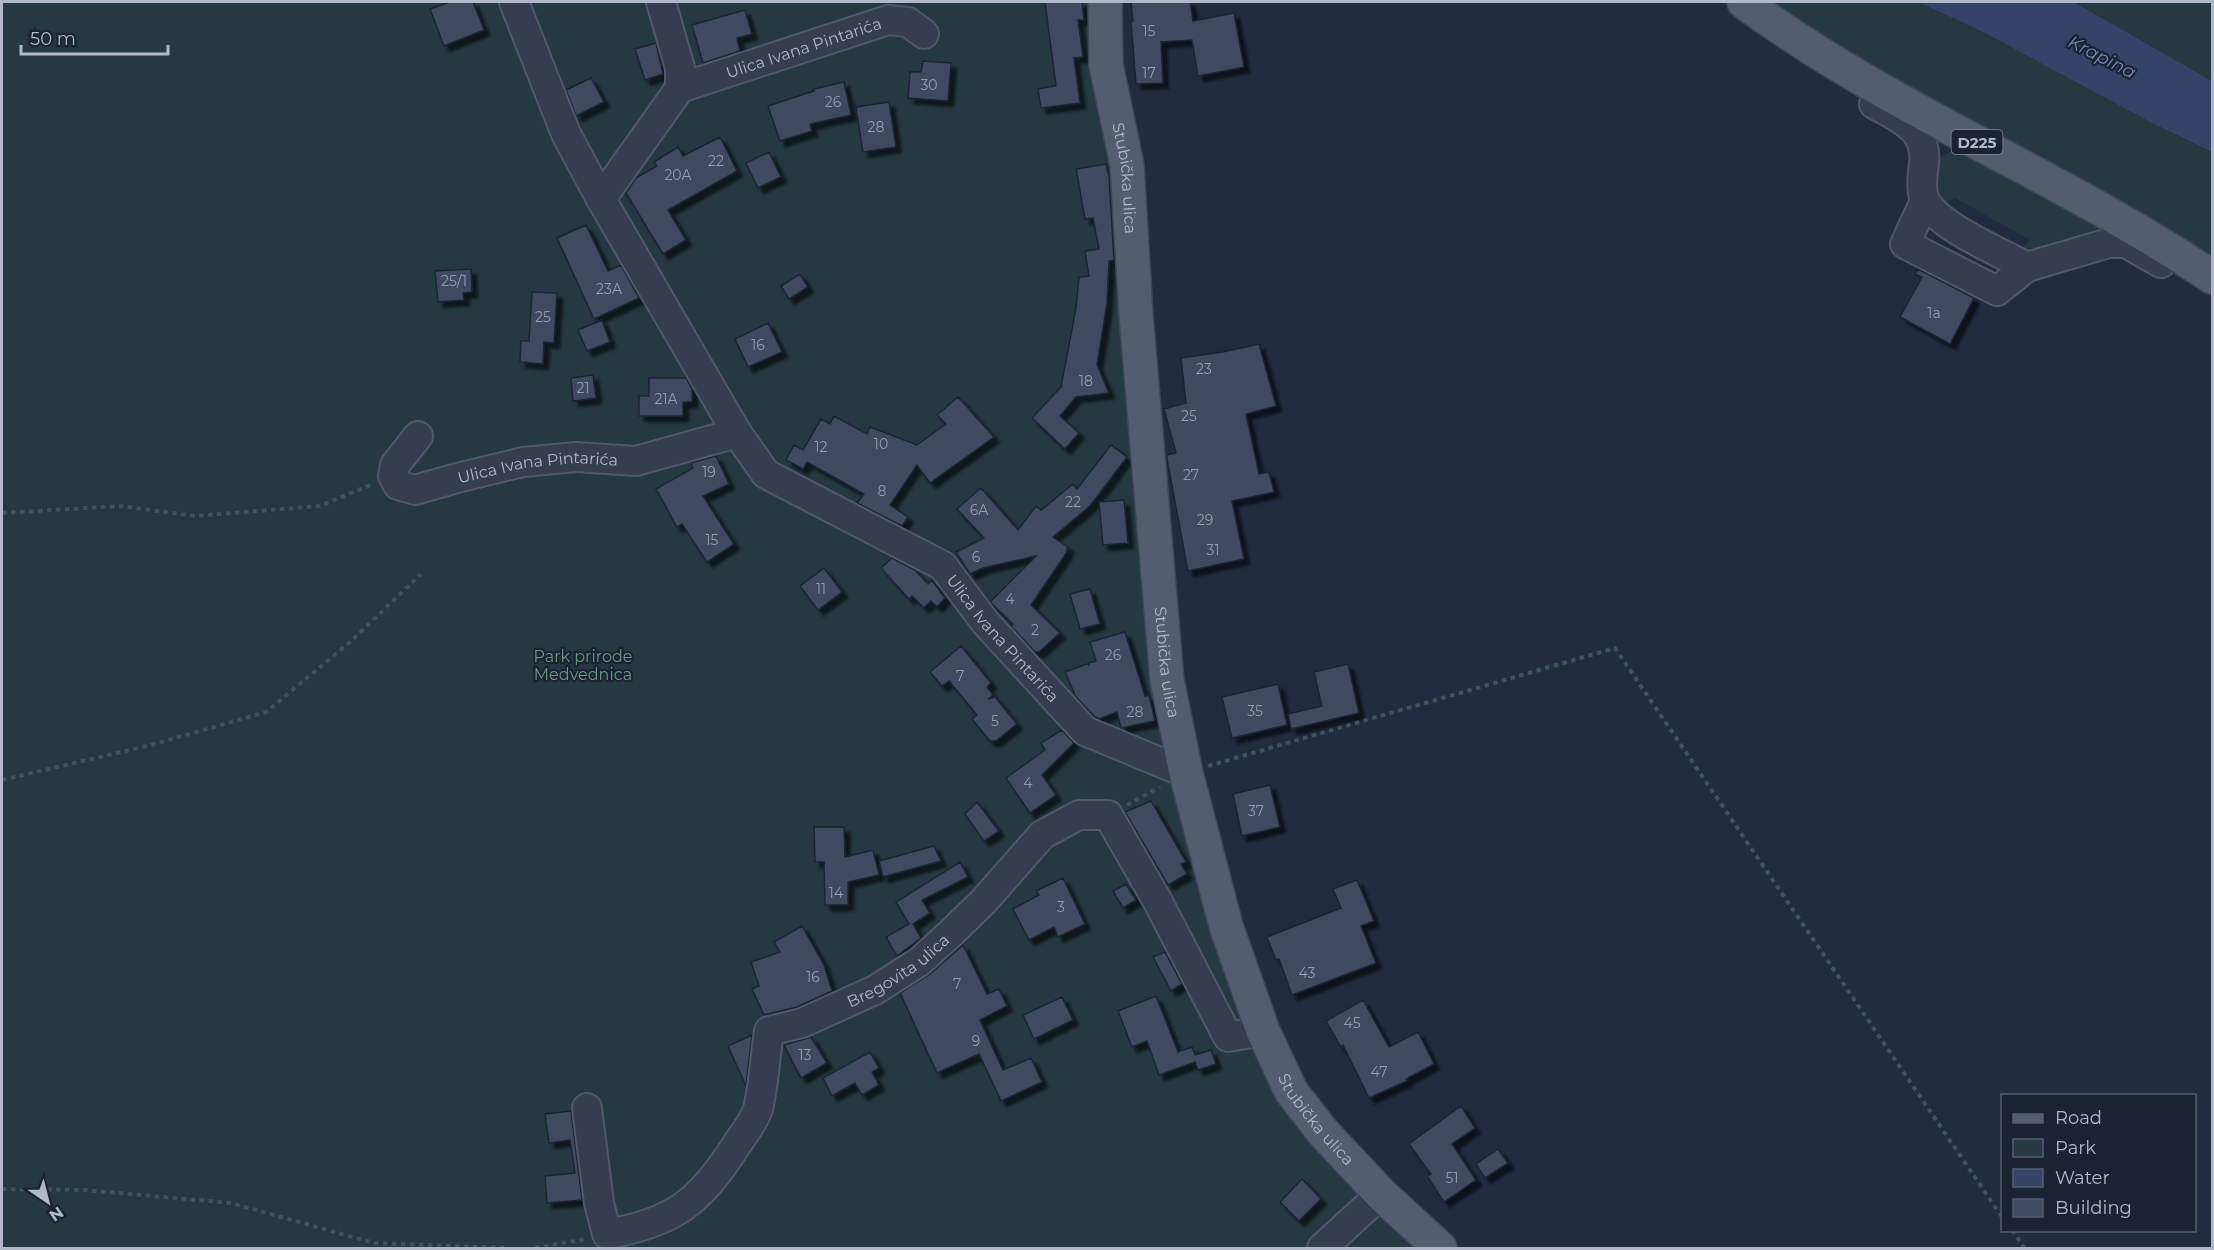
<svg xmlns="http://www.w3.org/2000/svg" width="2214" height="1250" viewBox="0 0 2214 1250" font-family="Montserrat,sans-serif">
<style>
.green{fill:#243940}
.water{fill:#344367}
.building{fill:#404a61;stroke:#1d2435;stroke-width:1.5;filter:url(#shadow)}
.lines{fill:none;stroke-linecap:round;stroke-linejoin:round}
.minor-casing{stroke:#515869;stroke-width:32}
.major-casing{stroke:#3f4657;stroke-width:36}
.path{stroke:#3f555a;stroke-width:4;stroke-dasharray:4.5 4.5;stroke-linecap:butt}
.minor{stroke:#363d4f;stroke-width:28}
.major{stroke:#545c6f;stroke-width:33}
.labels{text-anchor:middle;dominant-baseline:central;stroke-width:4.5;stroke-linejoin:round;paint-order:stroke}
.number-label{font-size:14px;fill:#959cb0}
.shield{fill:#1b2233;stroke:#848b9d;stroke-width:1.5}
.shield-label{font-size:15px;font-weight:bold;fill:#b1b8ca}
.street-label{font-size:16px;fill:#b1b8ca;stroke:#1b2233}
.park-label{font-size:16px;fill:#679d79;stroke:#1b2233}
.water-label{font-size:18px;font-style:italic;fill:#778ab4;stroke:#1b2233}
</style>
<defs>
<filter id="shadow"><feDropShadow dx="5.5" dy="5.5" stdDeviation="1.5" flood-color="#0009"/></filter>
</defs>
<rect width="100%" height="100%" fill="#222b3f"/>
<path class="green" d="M 2,2 L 1090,2 L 1089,46 L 1137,300 L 1164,644 L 1226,926 L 1301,1101 L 1423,1248 L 2,1248 Z
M 1764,2 L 1918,2 L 1983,32 L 2150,122 L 2212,152 L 2212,256 L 1901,88 Z
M 2074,2 L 2212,2 L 2212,81 Z
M 1962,149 L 2106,226 L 2103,232 L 2022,251 L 2020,249 L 2030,240 L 1955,198 L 1943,204 C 1935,191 1928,167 1944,155 C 1948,152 1956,151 1962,149 Z"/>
<path class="water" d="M 1918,2 L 2074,2 L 2212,81 L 2212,152 L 2150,122 L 1983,32 Z"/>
<path class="building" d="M 450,2 L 473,2 L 484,30 L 444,46 L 430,9 Z
M 1045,2 L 1082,2 L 1084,20 L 1078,20 L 1083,57 L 1074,58 L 1080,103 L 1041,108 L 1038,89 L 1056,86 Z
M 1131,2 L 1190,2 L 1193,21 L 1234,13 L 1244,67 L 1198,76 L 1192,40 L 1161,42 L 1163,83 L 1136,84 L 1131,21 L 1133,21 Z
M 745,10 L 752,34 L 737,38 L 740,51 L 703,63 L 692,25 Z
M 656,43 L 663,74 L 645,80 L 635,49 Z
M 923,61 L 951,63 L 948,101 L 908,98 L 910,72 L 921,72 Z
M 591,78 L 604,102 L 576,116 L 566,90 Z
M 844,82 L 851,115 L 810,124 L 812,131 L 780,141 L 768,106 L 814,91 L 814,89 Z
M 889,102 L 896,147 L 863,152 L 856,107 Z
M 720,137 L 737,171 L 668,210 L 686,240 L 663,254 L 626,193 L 636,178 L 657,166 L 654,162 L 678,147 L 683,156 Z
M 769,152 L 781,177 L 758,188 L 746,163 Z
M 1106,164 L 1109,177 L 1114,260 L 1109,261 L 1107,303 L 1097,365 L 1109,393 L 1076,397 L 1060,416 L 1079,433 L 1065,449 L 1032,418 L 1061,387 L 1076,308 L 1079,277 L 1089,276 L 1085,251 L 1099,249 L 1093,218 L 1085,219 L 1076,169 Z
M 586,225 L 608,271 L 621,265 L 639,298 L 594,319 L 557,238 Z
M 471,269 L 472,292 L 463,293 L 464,300 L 438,302 L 435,271 Z
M 1918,269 L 1974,298 L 1950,344 L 1900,317 L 1922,277 L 1915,274 Z
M 800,274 L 808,287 L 789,299 L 781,286 Z
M 532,292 L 557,293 L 554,343 L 544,342 L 543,364 L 520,362 L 521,341 L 529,341 Z
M 602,320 L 610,342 L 587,351 L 578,330 Z
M 768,323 L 782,352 L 748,367 L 735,339 Z
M 1259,344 L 1276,406 L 1246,414 L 1259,474 L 1269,472 L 1274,492 L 1232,501 L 1244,559 L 1188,571 L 1167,459 L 1167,455 L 1176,453 L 1164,409 L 1186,403 L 1181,358 L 1223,352 Z
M 593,375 L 596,398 L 573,401 L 571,378 Z
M 649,378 L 686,378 L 692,389 L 692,402 L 683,402 L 683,416 L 639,416 L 639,396 L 649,396 Z
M 958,397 L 994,437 L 930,483 L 917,465 L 890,505 L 908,517 L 902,526 L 857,503 L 864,494 L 807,462 L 803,469 L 786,460 L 794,445 L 803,450 L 821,419 L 830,424 L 834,416 L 867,434 L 870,427 L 917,445 L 946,424 L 937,415 Z
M 1111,445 L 1127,457 L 1090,506 L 1053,537 L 1069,548 L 1067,548 L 1067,552 L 1031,605 L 1060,633 L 1039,652 L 1035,652 L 1011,626 L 1013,624 L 990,602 L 1036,556 L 983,568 L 970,574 L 956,552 L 984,538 L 957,509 L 981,488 L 1018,530 L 1036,506 L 1041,510 L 1073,484 L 1077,489 Z
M 716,456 L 729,484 L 703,496 L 734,544 L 707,562 L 682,524 L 677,527 L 656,489 L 693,468 L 691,463 Z
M 1124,500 L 1128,543 L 1103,545 L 1099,502 Z
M 892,558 L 915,570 L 928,584 L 932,580 L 945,598 L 937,607 L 931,601 L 924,608 L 912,596 L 909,599 L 881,568 Z
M 824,568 L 842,592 L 818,610 L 800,586 Z
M 1090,589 L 1100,624 L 1080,629 L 1070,594 Z
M 1125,632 L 1145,696 L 1149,695 L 1155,721 L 1121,728 L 1117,712 L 1099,719 L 1095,717 L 1076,697 L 1065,672 L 1087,664 L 1089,665 L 1089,663 L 1096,661 L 1090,642 Z
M 961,646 L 991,683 L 987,687 L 993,695 L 988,699 L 995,697 L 1017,724 L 996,741 L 990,741 L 972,719 L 977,715 L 949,681 L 942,686 L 930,672 Z
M 1348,664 L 1359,713 L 1291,729 L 1288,714 L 1322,706 L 1314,672 Z
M 1278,684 L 1287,725 L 1232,738 L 1222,697 Z
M 1062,730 L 1074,743 L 1042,775 L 1056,795 L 1030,813 L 1006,778 L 1045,750 L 1041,743 Z
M 1270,785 L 1280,827 L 1242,836 L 1233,794 Z
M 1151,801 L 1186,862 L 1181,864 L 1187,874 L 1168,885 L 1125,812 Z
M 977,802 L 999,831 L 984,841 L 965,814 Z
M 814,827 L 844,827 L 845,857 L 873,850 L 879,875 L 848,882 L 848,905 L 825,905 L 824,862 L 815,862 Z
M 934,846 L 941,861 L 883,877 L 879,861 Z
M 960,862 L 968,877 L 922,900 L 930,913 L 913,924 L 921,938 L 897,956 L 886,937 L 909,924 L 896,902 Z
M 1063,878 L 1085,924 L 1058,937 L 1054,927 L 1029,940 L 1013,909 L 1039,895 L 1036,891 Z
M 1357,880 L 1374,921 L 1361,926 L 1376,963 L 1292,995 L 1279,959 L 1276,960 L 1267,937 L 1341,908 L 1333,889 Z
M 1126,884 L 1136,900 L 1123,908 L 1113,891 Z
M 802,926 L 824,965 L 832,991 L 797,1007 L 764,1015 L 752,989 L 759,986 L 751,962 L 780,952 L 774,942 Z
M 963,945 L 987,994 L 999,989 L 1007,1006 L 980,1020 L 1003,1070 L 1031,1058 L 1042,1082 L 1001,1101 L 979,1054 L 937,1073 L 900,993 L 930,974 Z
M 1165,952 L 1182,984 L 1171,991 L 1153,957 Z
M 1156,996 L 1178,1052 L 1192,1047 L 1195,1055 L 1211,1050 L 1216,1064 L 1198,1070 L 1195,1062 L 1159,1075 L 1147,1041 L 1132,1047 L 1118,1011 Z
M 1062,997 L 1073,1020 L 1034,1039 L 1023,1015 Z
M 1363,1000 L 1389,1047 L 1418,1032 L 1434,1064 L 1406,1079 L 1407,1081 L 1369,1098 L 1343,1045 L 1341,1047 L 1326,1021 Z
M 752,1035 L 748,1068 L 746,1086 L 728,1046 Z
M 811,1037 L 827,1063 L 801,1078 L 784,1045 Z
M 870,1052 L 879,1068 L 872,1072 L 879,1085 L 862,1095 L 855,1083 L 832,1096 L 823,1078 Z
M 1461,1106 L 1475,1128 L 1452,1144 L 1476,1180 L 1444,1202 L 1427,1176 L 1431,1174 L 1409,1144 Z
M 571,1111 L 582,1200 L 547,1203 L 545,1176 L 575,1173 L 570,1140 L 549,1143 L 545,1114 Z
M 1498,1149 L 1508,1163 L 1485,1178 L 1476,1164 Z
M 1302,1179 L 1321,1199 L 1299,1221 L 1280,1202 Z"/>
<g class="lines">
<defs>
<g id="minor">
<path id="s1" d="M 514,2 L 566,134 L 601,199 L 737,433 L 766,474 L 943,566 L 985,622 L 1085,731 L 1186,773"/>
<path id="s2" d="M 680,88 L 888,20 L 908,22 L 924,34"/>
<path d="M 1874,104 C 1904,121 1931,130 1923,171 C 1922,180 1921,194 1926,202 C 1941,228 2000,252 2027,267 L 2109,243 L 2126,243 L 2161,263"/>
<path d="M 601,199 L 680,88 L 680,68 L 661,2"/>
<path d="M 1925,201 L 1905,244 L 1997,291 L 2027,267"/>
<path id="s3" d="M 418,436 L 395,465 L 393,476 L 398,485 L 415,490 L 457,478 L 523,462 L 576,457 L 636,461 L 737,433"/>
<path id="s4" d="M 587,1108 L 599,1203 L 607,1234 C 674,1223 701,1201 737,1144 C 744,1134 754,1121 758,1109 C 764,1084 765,1057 769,1031 L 802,1023 L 875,990 L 919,962 L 951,933 L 983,902 L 1042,835 L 1079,815 L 1108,815 L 1157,900 L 1228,1037 L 1263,1031"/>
<path d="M 1322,1248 L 1381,1194"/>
</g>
<g id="major">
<path id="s5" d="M 1105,2 L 1106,65 L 1127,165 L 1136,315 L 1167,680 L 1186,773 L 1226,926 L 1263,1031 L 1291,1091 L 1322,1131 L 1381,1194 L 1440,1248"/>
<path d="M 1744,2 C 1890,110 2062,176 2212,277"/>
</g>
</defs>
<use href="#minor" class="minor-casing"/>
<use href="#major" class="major-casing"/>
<path class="path" d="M 2,513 L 121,506 L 195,516 L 320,506 L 373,484
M 1208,766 L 1615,648 L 2002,1217
M 2,780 L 151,745 L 266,712 L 349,643 L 421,574
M 1127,805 L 1160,787
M 2,1189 L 84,1190 L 231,1203 L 374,1243 L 506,1248
M 2012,1230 L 2024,1248
M 535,1248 L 586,1239"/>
<use href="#minor" class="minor"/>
<use href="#major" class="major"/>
</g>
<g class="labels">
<g class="number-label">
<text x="1149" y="31">15</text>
<text x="1149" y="73">17</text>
<text x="929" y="85">30</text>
<text x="833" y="102">26</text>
<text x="876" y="127">28</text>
<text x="716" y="161">22</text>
<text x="678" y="175">20A</text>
<text x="454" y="281">25/1</text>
<text x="609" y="289">23A</text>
<text x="1934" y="313">1a</text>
<text x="543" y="317">25</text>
<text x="758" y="345">16</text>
<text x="1204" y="369">23</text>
<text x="1086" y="381">18</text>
<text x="583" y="388">21</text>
<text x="666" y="399">21A</text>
<text x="1189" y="416">25</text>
<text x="881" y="444">10</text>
<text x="821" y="447">12</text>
<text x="709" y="472">19</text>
<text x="1191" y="475">27</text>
<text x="882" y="491">8</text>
<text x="1073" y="502">22</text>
<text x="979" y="510">6A</text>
<text x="1205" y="520">29</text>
<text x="712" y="540">15</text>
<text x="1213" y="550">31</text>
<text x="976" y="557">6</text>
<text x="821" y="589">11</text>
<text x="1010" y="599">4</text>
<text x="1035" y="630">2</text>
<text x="1113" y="655">26</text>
<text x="960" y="676">7</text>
<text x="1255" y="711">35</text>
<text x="1135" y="712">28</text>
<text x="995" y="721">5</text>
<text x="1028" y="783">4</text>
<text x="1256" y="811">37</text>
<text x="836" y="893">14</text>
<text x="1061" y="907">3</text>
<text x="1307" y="973">43</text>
<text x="813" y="977">16</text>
<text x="957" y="984">7</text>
<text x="1352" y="1023">45</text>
<text x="976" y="1041">9</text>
<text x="805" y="1055">13</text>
<text x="1379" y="1072">47</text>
<text x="1452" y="1178">51</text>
</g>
<rect class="shield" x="1951.5" y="130" width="51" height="24" rx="4.5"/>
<g class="shield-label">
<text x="1977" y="142">D225</text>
</g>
<g class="street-label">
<text stroke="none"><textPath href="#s2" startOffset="130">Ulica Ivana Pintarića</textPath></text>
<text stroke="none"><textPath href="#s5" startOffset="178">Stubička ulica</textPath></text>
<text stroke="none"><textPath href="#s3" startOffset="202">Ulica Ivana Pintarića</textPath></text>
<text stroke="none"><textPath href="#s1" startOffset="830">Ulica Ivana Pintarića</textPath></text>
<text stroke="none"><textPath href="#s5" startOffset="664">Stubička ulica</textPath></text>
<text stroke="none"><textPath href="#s4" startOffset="556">Bregovita ulica</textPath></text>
<text stroke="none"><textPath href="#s5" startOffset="1150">Stubička ulica</textPath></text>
</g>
<g class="park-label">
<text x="583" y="656">Park prirode<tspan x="583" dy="18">Medvednica</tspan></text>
</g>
<g class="water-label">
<text transform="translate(2102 57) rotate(27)">Krapina</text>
</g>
</g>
<rect width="2214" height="1250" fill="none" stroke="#b1b8ca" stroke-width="6"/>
<rect x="2001" y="1094" width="195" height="138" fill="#1b2233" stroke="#575e6f" stroke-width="1.5"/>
<rect x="2013" y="1114" width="30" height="9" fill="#545c6f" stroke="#575e6f" stroke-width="1.5"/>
<text x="2055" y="1124" font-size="18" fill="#b1b8ca">Road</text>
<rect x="2013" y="1139" width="30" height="18" fill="#243940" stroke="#575e6f" stroke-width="1.5"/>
<text x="2055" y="1154" font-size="18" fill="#b1b8ca">Park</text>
<rect x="2013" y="1169" width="30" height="18" fill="#344367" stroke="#575e6f" stroke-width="1.5"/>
<text x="2055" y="1184" font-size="18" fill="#b1b8ca">Water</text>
<rect x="2013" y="1199" width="30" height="18" fill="#404a61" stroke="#575e6f" stroke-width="1.5"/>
<text x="2055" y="1214" font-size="18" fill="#b1b8ca">Building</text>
<g transform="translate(48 1202) rotate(145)" stroke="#1b2233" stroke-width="4.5" paint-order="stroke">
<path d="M0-4.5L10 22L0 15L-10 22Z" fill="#b1b8ca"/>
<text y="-9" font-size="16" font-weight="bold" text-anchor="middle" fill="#b1b8ca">N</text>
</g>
<path d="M21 45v9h147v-9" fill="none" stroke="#b1b8ca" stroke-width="3"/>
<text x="30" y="45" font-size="18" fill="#b1b8ca" stroke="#1b2233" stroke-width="4.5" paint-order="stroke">50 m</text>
</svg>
